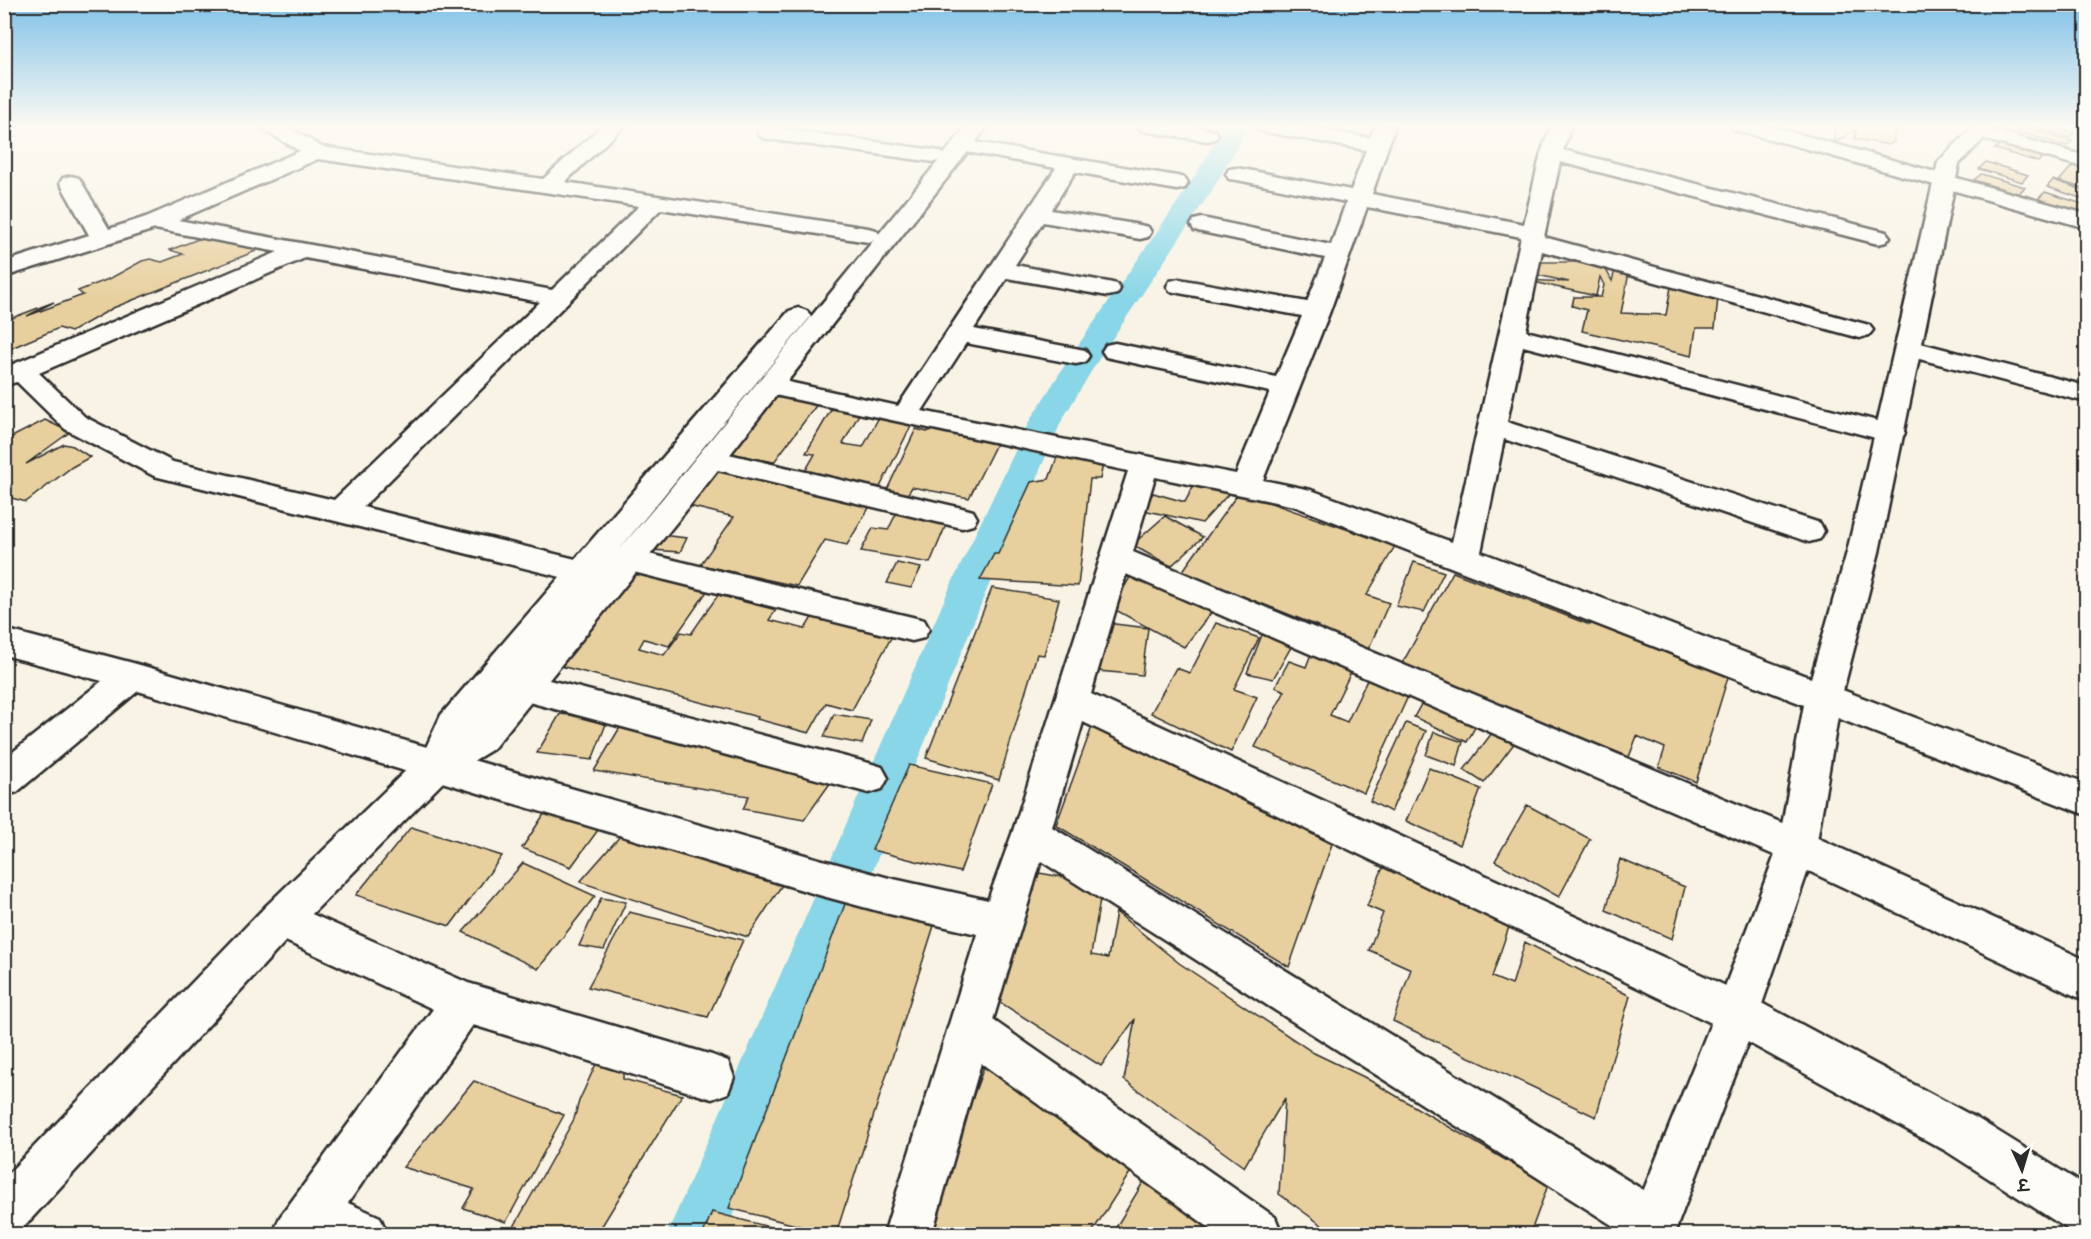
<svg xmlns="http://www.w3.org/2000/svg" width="2091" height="1239" viewBox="0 0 2091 1239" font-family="'Indie Flower','Playpen Sans Deva',sans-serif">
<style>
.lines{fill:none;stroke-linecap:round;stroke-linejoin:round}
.canal{fill:#88d6e7;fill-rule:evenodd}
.building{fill:#e8d09e;stroke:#2b2b2b;stroke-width:1.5}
.minor-casing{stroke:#2b2b2b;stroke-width:5}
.tertiary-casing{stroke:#2b2b2b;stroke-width:5}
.minor{fill:#fdfcf7;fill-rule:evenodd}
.tertiary{fill:#fdfcf7;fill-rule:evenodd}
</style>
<rect width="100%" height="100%" fill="#f9f3e5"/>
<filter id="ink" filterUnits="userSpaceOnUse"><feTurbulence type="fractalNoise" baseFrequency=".0167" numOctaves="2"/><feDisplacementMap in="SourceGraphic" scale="12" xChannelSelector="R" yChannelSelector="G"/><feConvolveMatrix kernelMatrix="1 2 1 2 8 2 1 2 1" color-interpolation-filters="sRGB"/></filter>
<g filter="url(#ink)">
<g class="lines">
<path class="canal" d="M 1225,126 L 1249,126 L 1214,187 L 1100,357 L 1062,420 L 988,587 L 725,1234 L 667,1234 L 950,587 L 1030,420 L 1070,357 L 1188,187 Z"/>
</g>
<path class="building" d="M 1835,126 L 1904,126 L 1894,133 L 1894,142 L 1889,145 L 1855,139 L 1856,130 L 1833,143 Z
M 2031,126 L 2051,126 L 2074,133 L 2069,138 Z
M 2023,127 L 2072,141 L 2067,146 L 2018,132 Z
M 2002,143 L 2044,155 L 2038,162 L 1995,149 Z
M 1986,162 L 2028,175 L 2022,182 L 1979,169 Z
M 2073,165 L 2086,169 L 2086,189 L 2059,181 Z
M 1981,174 L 2025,187 L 2018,194 L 1974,180 Z
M 2053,180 L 2086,191 L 2086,200 L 2047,187 Z
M 2045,192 L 2086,205 L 2086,210 L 2084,213 L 2038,199 Z
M 206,236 L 247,244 L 256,251 L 113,308 L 71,332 L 59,328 L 4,351 L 4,321 L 54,302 L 27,316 L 83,295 L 78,291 L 111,278 L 142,261 L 150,259 L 162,262 L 183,254 L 170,250 Z
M 1533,262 L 1602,262 L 1612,281 L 1615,270 L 1623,270 L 1628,278 L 1621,313 L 1666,315 L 1671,287 L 1718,297 L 1715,328 L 1696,328 L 1692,356 L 1582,331 L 1587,310 L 1572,306 L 1574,297 L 1601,297 L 1604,285 L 1600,277 L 1596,296 L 1525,280 L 1569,282 L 1538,275 Z
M 775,397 L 818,403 L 774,462 L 723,452 L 762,408 L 769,405 Z
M 832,408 L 860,412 L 843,444 L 863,447 L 879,417 L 913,422 L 880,487 L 803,475 L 815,454 L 806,453 Z
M 45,420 L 70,432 L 26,464 L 64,444 L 73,446 L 90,457 L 72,467 L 26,502 L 12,498 L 4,504 L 4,441 Z
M 937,427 L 999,438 L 969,498 L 912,487 L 906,497 L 886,492 L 916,429 L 927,432 Z
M 1059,452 L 1103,464 L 1100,479 L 1090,479 L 1078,586 L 980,580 L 994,554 L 998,554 L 1031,482 L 1049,479 Z
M 712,468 L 873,501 L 847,545 L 825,540 L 797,586 L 700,565 L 734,517 L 681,504 Z
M 1197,479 L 1233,489 L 1202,523 L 1143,510 L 1153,493 L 1185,502 Z
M 1239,492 L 1395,546 L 1367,595 L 1389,603 L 1368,650 L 1315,629 L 1318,626 L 1182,572 Z
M 899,508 L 948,520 L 930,563 L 861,551 L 873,528 L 888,530 Z
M 1165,516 L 1203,537 L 1171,566 L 1132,545 Z
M 660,535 L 687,538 L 680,552 L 652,550 Z
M 1414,562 L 1444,572 L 1424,612 L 1396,606 Z
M 897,563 L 921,568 L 911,588 L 887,583 Z
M 629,570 L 710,587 L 669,646 L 644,639 L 639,648 L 664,655 L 681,632 L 691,634 L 718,595 L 776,610 L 769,620 L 805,629 L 814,614 L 893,634 L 852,710 L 826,703 L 809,733 L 757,719 L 758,717 L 553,664 Z
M 1133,572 L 1214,609 L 1184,647 L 1112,608 Z
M 1453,572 L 1590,625 L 1592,621 L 1729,674 L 1696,782 L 1659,767 L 1665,748 L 1637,736 L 1629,757 L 1402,664 Z
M 992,588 L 1059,599 L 1044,655 L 1037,654 L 999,780 L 926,758 Z
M 1106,623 L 1148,628 L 1142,675 L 1098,671 Z
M 1216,623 L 1259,638 L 1234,689 L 1257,697 L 1231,752 L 1151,713 L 1176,668 L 1190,673 Z
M 1265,627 L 1295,640 L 1273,679 L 1247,673 Z
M 1314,646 L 1353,668 L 1330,715 L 1347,722 L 1369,676 L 1410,692 L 1364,793 L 1255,747 L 1285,691 L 1275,687 L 1289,661 L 1306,667 Z
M 1427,694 L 1480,718 L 1467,742 L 1414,717 Z
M 560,714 L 608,719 L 592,760 L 537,753 Z
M 834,714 L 871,720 L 862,744 L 824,737 Z
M 1406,723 L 1426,731 L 1391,812 L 1370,801 Z
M 622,724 L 831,782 L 804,820 L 743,809 L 749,796 L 594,771 Z
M 1093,724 L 1332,844 L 1289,967 L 1056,825 Z
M 1495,729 L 1516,741 L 1484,783 L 1464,770 Z
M 1434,732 L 1463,742 L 1456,766 L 1426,755 Z
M 909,765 L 992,784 L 960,872 L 872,850 Z
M 1429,768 L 1481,789 L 1460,845 L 1406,821 Z
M 1527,805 L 1590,839 L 1559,897 L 1495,861 Z
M 548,808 L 601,826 L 571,867 L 522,848 Z
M 411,827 L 502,856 L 450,926 L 356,895 Z
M 621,835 L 784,882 L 748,937 L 580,882 Z
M 1620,859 L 1685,887 L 1672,939 L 1606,910 Z
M 523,863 L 595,896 L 538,969 L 463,932 Z
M 1384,865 L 1510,924 L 1492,977 L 1512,985 L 1525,942 L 1630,996 L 1596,1117 L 1393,1021 L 1411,969 L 1369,950 L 1383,913 L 1367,906 Z
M 1033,872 L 1068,878 L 1100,899 L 1091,955 L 1108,958 L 1116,912 L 1179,963 L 1314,1053 L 1364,1077 L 1548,1185 L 1530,1234 L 1334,1234 L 1279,1194 L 1285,1098 L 1244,1167 L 1124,1080 L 1135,1019 L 1101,1066 L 990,996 Z
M 850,891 L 939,910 L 836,1234 L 831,1234 L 729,1208 Z
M 601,898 L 626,902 L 604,950 L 579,946 Z
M 629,912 L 743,940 L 708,1017 L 588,987 Z
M 601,1053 L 623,1057 L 623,1079 L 682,1095 L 597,1234 L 510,1234 L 574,1119 L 579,1101 Z
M 985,1064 L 1133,1168 L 1091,1234 L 923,1234 Z
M 474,1081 L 564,1115 L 506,1222 L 463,1208 L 474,1189 L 403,1167 Z
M 1148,1174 L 1233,1234 L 1112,1234 Z
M 712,1212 L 796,1234 L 703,1234 Z"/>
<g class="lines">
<defs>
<path id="minor" d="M 261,126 L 286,126 L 322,147 L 543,179 L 602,126 L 624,126 L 565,182 L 868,228 L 876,230 L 880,235 L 876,240 L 868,242 L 661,209 L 363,507 L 592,563 L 597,571 L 592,579 L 581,582 L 154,476 L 65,429 L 17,382 L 4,385 L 4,368 L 278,252 L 155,229 L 4,277 L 4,262 L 89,235 L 60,183 L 63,178 L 71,176 L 79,178 L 109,229 L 146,217 L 300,151 L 264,130 ZM 318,159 L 639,206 L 552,290 L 178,220 ZM 305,258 L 540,302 L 334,500 L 173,462 L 85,417 L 39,373 Z
M 763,126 L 785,126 L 783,129 L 934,150 L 941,152 L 945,156 L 941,160 L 934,162 L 768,139 L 761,137 L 758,133 Z
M 1138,126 L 1191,126 L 1215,131 L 1218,135 L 1215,139 L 1208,141 L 1148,132 L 1141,130 Z
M 1256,126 L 1302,126 L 1370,138 L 1375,126 L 1395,126 L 1372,194 L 1524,224 L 1541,153 L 1551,126 L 1571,126 L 1563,150 L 1886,232 L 1890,237 L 1886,242 L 1878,244 L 1560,162 L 1544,237 L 1869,325 L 1873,330 L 1869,335 L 1860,338 L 1542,251 L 1526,331 L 1901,427 L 1905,433 L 1901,439 L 1891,442 L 1523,346 L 1507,422 L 1820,523 L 1824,531 L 1820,539 L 1809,542 L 1504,439 L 1481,552 L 2086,783 L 2086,815 L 1294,506 L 1155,477 L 1133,552 L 1811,835 L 2086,960 L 2086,1001 L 1783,859 L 1126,574 L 1091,694 L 1752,998 L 1978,1119 L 2086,1186 L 2086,1234 L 2069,1230 L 1946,1151 L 1722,1028 L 1083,722 L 1052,827 L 1671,1207 L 1678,1224 L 1674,1234 L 1626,1234 L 1041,861 L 993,1020 L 1275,1217 L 1282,1234 L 1218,1234 L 981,1063 L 932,1234 L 884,1234 L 977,934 L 889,914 L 819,895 L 138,691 L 17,792 L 4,796 L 4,759 L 102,681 L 4,655 L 4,629 L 133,663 L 819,859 L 889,878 L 988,900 L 1012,834 L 1128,471 L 770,394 L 760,392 L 757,386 L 760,380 L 770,378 L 898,406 L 1056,168 L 956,150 L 953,146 L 956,142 L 963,140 L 1177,176 L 1185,178 L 1188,183 L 1185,188 L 1177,190 L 1075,172 L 1051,210 L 1140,225 L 1148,227 L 1151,232 L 1148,237 L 1140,239 L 1043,222 L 1015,265 L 1108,282 L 1117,284 L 1120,289 L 1117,294 L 1108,296 L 1007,278 L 974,329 L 1085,350 L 1089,356 L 1085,362 L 1076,364 L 966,343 L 922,411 L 1236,474 L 1270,392 L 1115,359 L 1106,357 L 1102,351 L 1106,345 L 1115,343 L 1276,377 L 1302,316 L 1179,293 L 1170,291 L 1167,286 L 1170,281 L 1179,279 L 1307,302 L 1325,258 L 1202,232 L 1194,230 L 1191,225 L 1194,220 L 1202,218 L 1331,245 L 1346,202 L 1237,180 L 1229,179 L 1226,174 L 1229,169 L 1237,168 L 1351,190 L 1366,150 L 1266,132 L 1259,130 ZM 1367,207 L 1521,237 L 1452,542 L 1311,490 L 1263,480 L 1330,311 Z
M 1731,126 L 1768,126 L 1799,134 L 2086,214 L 2086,228 L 1793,145 L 1734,130 Z
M 1978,126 L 2086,156 L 2086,168 L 1973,136 L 1970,132 L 1973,128 Z
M 1909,340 L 2086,386 L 2086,402 L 1900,354 L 1896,348 L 1900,342 Z
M 711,450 L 962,508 L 973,511 L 977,518 L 973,525 L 962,528 L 701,466 L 697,459 L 701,452 Z
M 628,549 L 912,617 L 924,620 L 929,629 L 924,638 L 912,641 L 617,568 L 612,560 L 617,552 Z
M 522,673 L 869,763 L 882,767 L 888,778 L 882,789 L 869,793 L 510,697 L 505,687 L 510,677 Z
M 280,900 L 468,983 L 712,1055 L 728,1061 L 734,1077 L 728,1093 L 712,1099 L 473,1025 L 348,1203 L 380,1217 L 387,1234 L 273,1234 L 280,1217 L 433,1009 L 266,932 L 260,919 L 266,906 Z"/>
<path id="tertiary" d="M 967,126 L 988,126 L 684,513 L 493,749 L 450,775 L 294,932 L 21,1230 L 4,1234 L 4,1178 L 266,906 L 423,754 L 441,715 L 789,311 L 798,308 L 807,311 L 811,316 L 807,321 L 618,551 L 662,499 Z
M 1974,126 L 1996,126 L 1959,164 L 1879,552 L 1841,699 L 1816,847 L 1759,1013 L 1674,1234 L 1626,1234 L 1715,1013 L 1778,847 L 1805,699 L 1847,552 L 1938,162 Z"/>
</defs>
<use href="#minor" class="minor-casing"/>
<use href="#tertiary" class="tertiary-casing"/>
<use href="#minor" class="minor"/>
<use href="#tertiary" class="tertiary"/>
</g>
</g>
<linearGradient id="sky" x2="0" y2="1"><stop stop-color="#81c2e8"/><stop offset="0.42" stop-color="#fcfaf3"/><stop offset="1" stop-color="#fcfaf3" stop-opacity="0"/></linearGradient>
<rect width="2091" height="300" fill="url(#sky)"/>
<rect width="2091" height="1239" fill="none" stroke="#fdfcf7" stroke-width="24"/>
<rect x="12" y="12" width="2067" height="1215" fill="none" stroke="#2b2b2b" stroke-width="2" filter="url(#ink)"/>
<g transform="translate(2022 1170) rotate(176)" stroke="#fdfcf7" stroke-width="4.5" paint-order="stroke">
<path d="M0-4.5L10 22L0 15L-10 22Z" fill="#2b2b2b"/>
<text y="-9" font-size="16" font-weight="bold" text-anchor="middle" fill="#2b2b2b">उ</text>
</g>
</svg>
